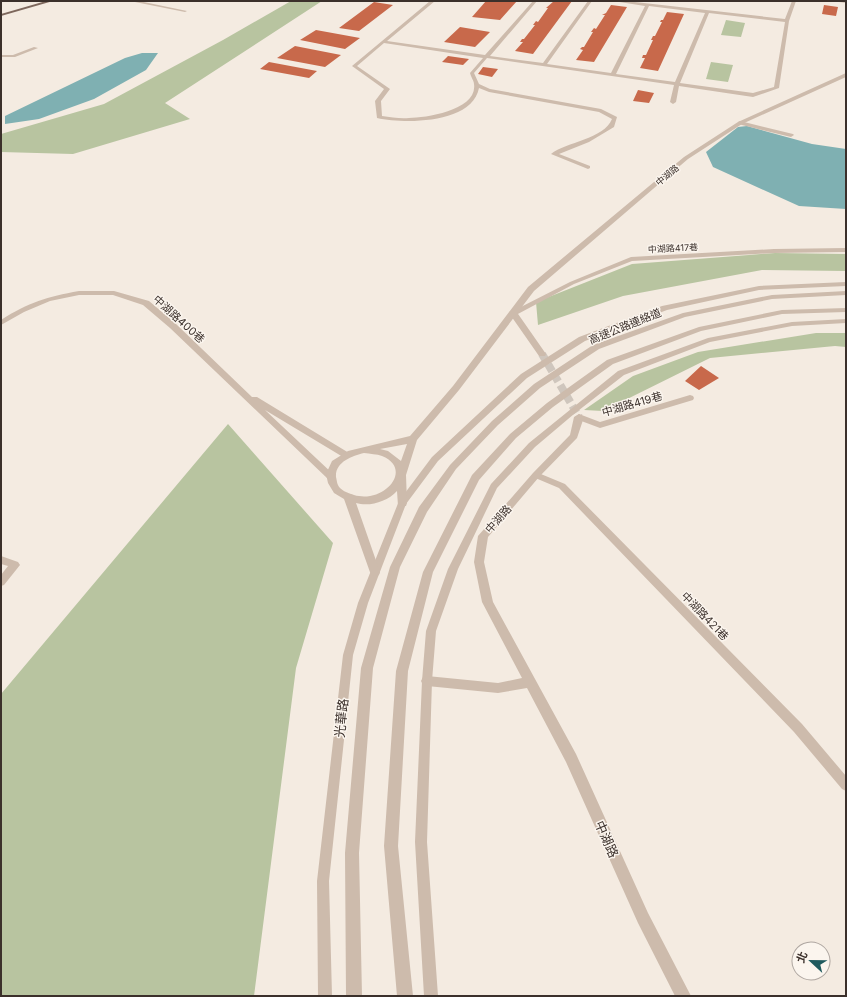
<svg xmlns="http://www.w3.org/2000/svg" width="847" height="997" viewBox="0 0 847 997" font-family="Inter,'Noto Sans TC',sans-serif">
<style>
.green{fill:#b8c4a0}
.water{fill:#7fb0b2}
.building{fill:#c8694b}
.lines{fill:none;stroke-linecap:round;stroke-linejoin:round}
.minor-tunnel{stroke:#cfc6bd;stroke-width:8;stroke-dasharray:8 4;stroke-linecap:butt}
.service{fill:#cdbbac;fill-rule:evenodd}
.minor{fill:#cdbbac;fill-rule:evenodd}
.tertiary{fill:#cdbbac;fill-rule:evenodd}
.primary{fill:#7d675c;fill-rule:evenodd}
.labels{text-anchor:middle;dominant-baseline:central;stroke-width:3;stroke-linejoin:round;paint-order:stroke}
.far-street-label{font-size:9px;fill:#3b302b;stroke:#fbf5ee}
.street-label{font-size:11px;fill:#3b302b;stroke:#fbf5ee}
.near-street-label{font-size:13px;fill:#3b302b;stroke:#fbf5ee}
</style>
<rect width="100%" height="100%" fill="#f4ebe1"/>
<path class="green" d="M 291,1 L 322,1 L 165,103 L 190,119 L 73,154 L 1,152 L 1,134 L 104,104 L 223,40 Z
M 726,20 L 745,23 L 741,37 L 721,35 Z
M 711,62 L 733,65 L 728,82 L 706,79 Z
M 775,253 L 846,254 L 846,271 L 762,270 L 623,296 L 538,325 L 536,302 L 632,264 Z
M 816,333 L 846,333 L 846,347 L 835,346 L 710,358 L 603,411 L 584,410 L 633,376 L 698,352 Z
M 228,424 L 333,543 L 296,668 L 254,996 L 1,996 L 1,694 Z"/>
<path class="water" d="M 142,53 L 158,53 L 146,70 L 94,99 L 39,119 L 5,124 L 5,116 L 125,58 Z
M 747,126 L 812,144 L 846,149 L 846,209 L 799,206 L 713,167 L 706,152 L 738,127 Z"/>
<path class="building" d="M 486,1 L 517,1 L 500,20 L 472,17 Z
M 554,1 L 572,1 L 533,54 L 515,51 L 523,42 L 520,42 L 522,39 L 524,39 L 535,25 L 533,25 L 536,21 L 538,22 L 548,8 L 546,8 Z
M 374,2 L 393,5 L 359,31 L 339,28 Z
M 611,5 L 627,7 L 594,62 L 576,60 L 583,50 L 580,49 L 582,47 L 584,47 L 593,32 L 591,32 L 594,28 L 596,29 L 605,15 L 602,15 L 606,13 Z
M 824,5 L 838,7 L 836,16 L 822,14 Z
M 667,12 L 684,14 L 658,71 L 640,68 L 645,58 L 642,58 L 643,55 L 646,55 L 653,40 L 651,40 L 653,36 L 655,36 L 662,22 L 660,22 L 661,20 L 663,20 Z
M 460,27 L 490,32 L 475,47 L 444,42 Z
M 316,30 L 360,38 L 345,49 L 300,40 Z
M 295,46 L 341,55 L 325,67 L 277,58 Z
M 448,56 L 469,59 L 463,65 L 442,62 Z
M 269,62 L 317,71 L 309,78 L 260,69 Z
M 483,67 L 498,69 L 492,77 L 478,74 Z
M 638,90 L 654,93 L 649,103 L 633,101 Z
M 701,366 L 719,378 L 699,390 L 685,381 Z"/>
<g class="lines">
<path class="minor-tunnel" d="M 542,354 L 579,417"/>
<path class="service" d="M 130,1 L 139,1 L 187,11 L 185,12 Z
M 430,1 L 435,1 L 387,41 L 485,55 L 533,1 L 537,1 L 490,56 L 543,63 L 588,1 L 592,1 L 547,64 L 611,73 L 645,6 L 613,1 L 626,1 L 785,19 L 792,1 L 796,1 L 789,21 L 779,88 L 753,97 L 679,86 L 676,102 L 673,104 L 670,102 L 674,85 L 487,58 L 474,73 L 479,84 L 490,89 L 601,109 L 617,117 L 614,127 L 589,142 L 559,154 L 590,166 L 590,168 L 588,169 L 551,154 C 566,142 604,139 612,119 L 599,112 L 489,92 L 479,88 C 472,124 405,124 377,118 L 375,101 L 384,89 L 352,66 ZM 649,6 L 705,13 L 675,82 L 616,74 ZM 709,13 L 785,22 L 774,87 L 753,93 L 680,83 ZM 384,43 L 483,58 L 470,73 C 471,77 474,81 474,84 C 478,110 426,118 409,118 C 400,119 391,117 382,116 L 381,101 L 390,89 L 357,66 Z
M 838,1 L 846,1 L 846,3 L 839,2 Z
M 34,47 L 38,48 L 15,57 L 1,57 L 1,55 L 13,55 Z
M 740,121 L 793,134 L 794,135 L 791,137 L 738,124 L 738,122 Z
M 846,248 L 846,252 L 774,253 L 632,261 L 574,284 L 516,315 L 510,315 L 509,313 L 570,282 L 631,257 L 774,249 Z
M 846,282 L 846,286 L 759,290 L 667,310 L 585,341 L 527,378 L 438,461 L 406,504 L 368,603 L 353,655 L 329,881 L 332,996 L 318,996 L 317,881 L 343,655 L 358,603 L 399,501 L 432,457 L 521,374 L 579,337 L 662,306 L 759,286 Z
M 79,291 L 114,291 L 149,301 L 176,324 L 252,397 L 257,397 L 349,453 L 350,455 L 349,457 L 343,457 L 265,410 L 334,475 L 335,477 L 334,479 L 328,479 L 170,328 L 143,305 L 113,295 L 79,295 L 50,301 L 24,312 L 1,325 L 1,320 C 29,302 47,297 79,291 Z
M 846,319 L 846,323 L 792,326 L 710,342 L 624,375 L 574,414 L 535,447 L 497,488 L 458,569 L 436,631 L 432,681 L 427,842 L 438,996 L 424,996 L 415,842 L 422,681 L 426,631 L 448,569 L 491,484 L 529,443 L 618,371 L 708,338 L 792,322 Z
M 690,395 L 693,396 L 694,398 L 693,400 L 600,428 L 576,419 L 575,417 L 579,414 L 600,422 Z
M 536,472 L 565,484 L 802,724 L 846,776 L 846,791 L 842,789 L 794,732 L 559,488 L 533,477 L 532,475 Z
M 1,556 L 18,562 L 20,565 L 4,585 L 1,586 L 1,575 L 8,566 L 1,564 Z"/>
<path class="minor" d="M 510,311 L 516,311 L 546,354 L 545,356 L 539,356 L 509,313 Z
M 579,414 L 584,417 L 577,438 L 539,477 L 488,537 L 484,562 L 493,602 L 576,754 L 648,913 L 691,996 L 675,996 L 638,923 L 566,762 L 527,688 L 498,693 L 427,686 L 423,685 L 421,681 L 423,677 L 427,676 L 498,683 L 522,678 L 482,602 L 474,562 L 478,536 L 533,473 L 570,435 L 574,417 Z"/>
<path class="tertiary" d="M 846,73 L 846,77 L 742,124 L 688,159 L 534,291 L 459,390 L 417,440 L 406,475 L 407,503 L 406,506 L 398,506 L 397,491 C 387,502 369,507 356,503 L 380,572 L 379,575 L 375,576 L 371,575 L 344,499 L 334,493 L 328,483 L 326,474 L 332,461 L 348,451 L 410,436 L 453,386 L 528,287 L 684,157 L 738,122 ZM 407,444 L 401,461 L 388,451 L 380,449 ZM 364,453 C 370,454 377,454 382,456 C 414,469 384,504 354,495 C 349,493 344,492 340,488 C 337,485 337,481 336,477 C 335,462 352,456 364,453 Z
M 846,291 L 846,295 L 772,299 L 685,317 L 599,349 L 540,388 L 498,425 L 456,469 L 427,512 L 400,567 L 373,668 L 359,853 L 362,996 L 346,996 L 345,853 L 361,668 L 390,567 L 419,507 L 450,465 L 492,421 L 534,384 L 593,345 L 683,313 L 772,295 Z
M 846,308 L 846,312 L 782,314 L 701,331 L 613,364 L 553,407 L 516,438 L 479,480 L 433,572 L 408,671 L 398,846 L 413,996 L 397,996 L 384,846 L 396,671 L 423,572 L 472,475 L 510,434 L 547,403 L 607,360 L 699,327 L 782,310 Z"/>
<path class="primary" d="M 46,1 L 53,1 L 1,16 L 1,14 Z"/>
</g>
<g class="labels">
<g class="far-street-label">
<text transform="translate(667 175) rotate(-40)">中湖路</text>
<text transform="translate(673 248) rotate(-3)">中湖路417巷</text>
</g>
<g class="street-label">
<text transform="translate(179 319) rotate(42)">中湖路400巷</text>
<text transform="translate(625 326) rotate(-22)">高速公路連絡道</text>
<text transform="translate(632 404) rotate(-16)">中湖路419巷</text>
<text transform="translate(498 519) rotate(-49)">中湖路</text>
<text transform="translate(705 616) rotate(46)">中湖路421巷</text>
</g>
<g class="near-street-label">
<text transform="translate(341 718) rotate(-84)">光華路</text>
<text transform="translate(607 839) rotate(66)">中湖路</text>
</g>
</g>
<rect width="847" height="997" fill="none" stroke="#3b302b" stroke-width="4"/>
<g transform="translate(811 961) rotate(292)"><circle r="19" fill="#fbf5ee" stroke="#aea6a0"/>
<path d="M0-3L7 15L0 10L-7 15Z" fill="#1f5a5e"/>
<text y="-6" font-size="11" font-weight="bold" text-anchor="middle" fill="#3b302b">北</text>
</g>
</svg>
